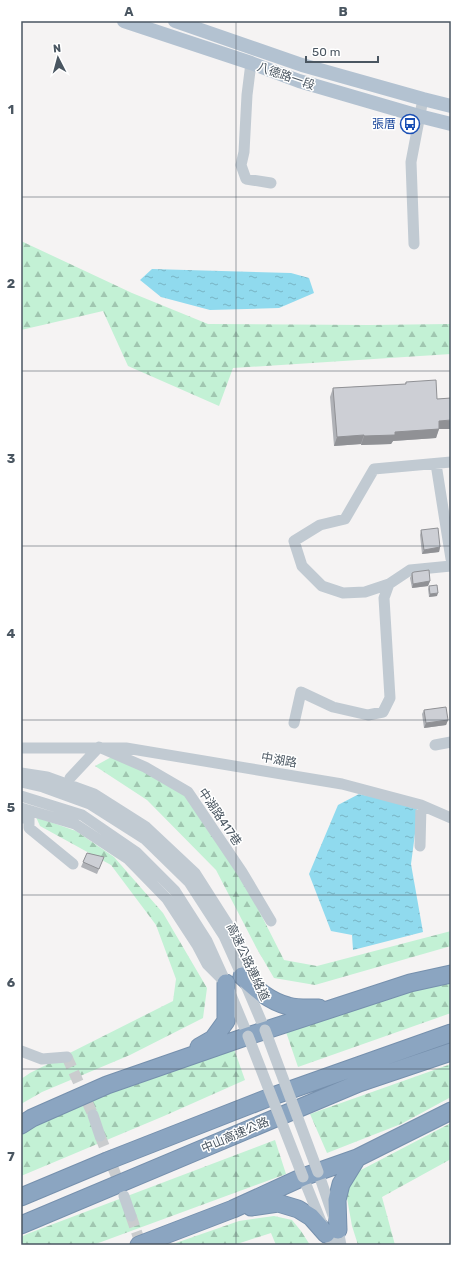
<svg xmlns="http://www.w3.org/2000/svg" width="472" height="1266" viewBox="0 0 472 1266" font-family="Rubik,'Noto Sans TC',sans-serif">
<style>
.forest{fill:url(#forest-firs)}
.water{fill:url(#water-ripples)}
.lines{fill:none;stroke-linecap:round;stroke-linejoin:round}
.minor-tunnel{stroke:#caccce;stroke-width:11;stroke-dasharray:11 5.5;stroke-linecap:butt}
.highway-casing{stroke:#7690ad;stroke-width:19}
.minor{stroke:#c1cad2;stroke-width:11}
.major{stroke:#b3c2d1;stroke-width:14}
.highway{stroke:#8ba5c1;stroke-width:17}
.minor-bridge{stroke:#c1cad2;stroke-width:11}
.wall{fill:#b0b2b7}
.shaded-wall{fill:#909195}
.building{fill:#cdcfd5;stroke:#909195}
.grid{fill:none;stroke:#4a5661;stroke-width:1;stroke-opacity:0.55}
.labels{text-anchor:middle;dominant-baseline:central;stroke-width:3;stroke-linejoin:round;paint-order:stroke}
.street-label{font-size:12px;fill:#4a5661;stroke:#fff}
.transit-label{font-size:12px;fill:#164399;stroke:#fff;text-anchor:end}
.neatline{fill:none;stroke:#4a5661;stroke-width:1.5}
.grid-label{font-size:13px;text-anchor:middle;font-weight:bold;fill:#4a5661}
</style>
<defs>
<pattern id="forest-firs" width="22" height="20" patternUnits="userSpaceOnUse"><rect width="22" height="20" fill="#c3f1d5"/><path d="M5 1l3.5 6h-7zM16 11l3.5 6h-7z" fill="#a0c6b0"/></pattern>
<pattern id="water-ripples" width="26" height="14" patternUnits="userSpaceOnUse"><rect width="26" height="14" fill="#90daee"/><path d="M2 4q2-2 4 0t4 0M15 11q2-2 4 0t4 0" fill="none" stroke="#78b4c4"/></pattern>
</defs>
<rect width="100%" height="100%" fill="#f5f3f3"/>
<path class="forest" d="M 21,241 L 132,293 L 208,324 L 369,325 L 451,324 L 451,354 L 233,368 L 219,406 L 128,366 L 103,311 L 21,330 Z
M 115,755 L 184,794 L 240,873 L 284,960 L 317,966 L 451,931 L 451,946 L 315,985 L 274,978 L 257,949 L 216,870 L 147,800 L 95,766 Z
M 36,817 L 76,831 L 114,857 L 163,913 L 207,988 L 203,1018 L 130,1055 L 42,1092 L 21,1104 L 21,1079 L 30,1073 L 173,1001 L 176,979 L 156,925 L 111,865 L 40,826 Z
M 451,982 L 451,1013 L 298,1067 L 286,1032 L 394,996 Z
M 234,1049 L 245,1080 L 164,1116 L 21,1176 L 21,1131 L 116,1087 Z
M 451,1064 L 451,1097 L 401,1124 L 327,1153 L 310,1114 Z
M 451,1123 L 451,1159 L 382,1197 L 395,1245 L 358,1245 L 352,1226 L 345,1187 L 359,1171 Z
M 275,1140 L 286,1174 L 93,1245 L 21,1245 L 21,1237 L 27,1234 Z
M 274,1216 L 292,1220 L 301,1231 L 310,1245 L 276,1245 L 271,1233 L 234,1245 L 170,1245 L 239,1221 Z"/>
<path class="water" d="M 152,269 L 291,273 L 309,278 L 314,293 L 279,308 L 210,310 L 161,297 L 140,280 Z
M 359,794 L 414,806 L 418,811 L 411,864 L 423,932 L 353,950 L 352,935 L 331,931 L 309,874 L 338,805 Z"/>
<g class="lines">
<path class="minor-tunnel" d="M 67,1057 L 93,1115
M 100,1136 L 122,1190
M 131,1216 L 141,1245"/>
<defs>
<path id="highway" d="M 242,976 C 256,989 269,1001 288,1006 C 298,1009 309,1008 319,1008
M 199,1047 L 213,1039 L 226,1021 L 226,983
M 21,1125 L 32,1118 L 107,1085 L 248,1036 L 410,983 L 451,974
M 21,1197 L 107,1161 L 273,1096 L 451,1033
M 251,1207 L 278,1203 L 298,1209 L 311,1217 L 326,1234
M 21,1225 L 359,1083 L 451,1052
M 338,1230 L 337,1200 L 341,1184 L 357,1158
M 139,1245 L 233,1209 L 303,1177 L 357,1158 L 451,1111"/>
</defs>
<use href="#highway" class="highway-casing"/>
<path class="minor" d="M 251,63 L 247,95 L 244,152 L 241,165 L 246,179 L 271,183
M 414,244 L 411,162 L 423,99
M 451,462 L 374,469 L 345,519 L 320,525 L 294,541 L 302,566 L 322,586 L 343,593 L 365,592 L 389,584 L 410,570 L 451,566
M 436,464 L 451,559
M 294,723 L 301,692 L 333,707 L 368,715 L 383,712 L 390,698 L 384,598 L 389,584
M 435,745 L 451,742
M 21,748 L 126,748 L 342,784 L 421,805 L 451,818
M 21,773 L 47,777 L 94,794 L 146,827 L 195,873 L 239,942 L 241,967
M 70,778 L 99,747 L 145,767 L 188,792 L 242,872 L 271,921
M 21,782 L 43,787 L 90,804 L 145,839 L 189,882 L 224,936 L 242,976 L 265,1030
M 21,796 L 82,815 L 136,852 L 175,891 L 207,941 L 226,983 L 248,1036
M 21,808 L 75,824 L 128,859 L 167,899 L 197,945 L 207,964 L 221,978
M 21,818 L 29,817 L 29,828 L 73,864
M 420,846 L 421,805
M 21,1051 L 42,1059 L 67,1057
M 93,1115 L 100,1136
M 318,1172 L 338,1230 L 341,1245
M 303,1177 L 326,1234 L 334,1245
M 124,1196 L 131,1216"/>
<path class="major" d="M 124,21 L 251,63 L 299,81 L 419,116 L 451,124
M 175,21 L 302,65 L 423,99 L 451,106"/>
<use href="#highway" class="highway"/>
<path class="minor-bridge" d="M 265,1030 L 318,1172
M 248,1036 L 303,1177"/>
</g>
<path class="wall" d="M 406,382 L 439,429 L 436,438 L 393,441 L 391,444 L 361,445 L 361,444 L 334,446 L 330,397 L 333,388 L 405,384 Z
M 421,530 L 440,547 L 439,552 L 422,554 L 420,535 Z
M 412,573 L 430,581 L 428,586 L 412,588 L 410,578 Z
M 429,586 L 437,596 L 429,597 L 428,589 Z
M 424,710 L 448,720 L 446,725 L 424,728 L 422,714 Z
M 87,853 L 104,857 L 97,874 L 81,867 Z"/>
<path class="shaded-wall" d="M 451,420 L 451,429 L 439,429 L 436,438 L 393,441 L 391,444 L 361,445 L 364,436 L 395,432 L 439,421 Z
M 364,435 L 361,444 L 334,446 L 337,437 Z
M 440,547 L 439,552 L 422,554 L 424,550 Z
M 430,581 L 428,586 L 412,588 L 413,584 Z
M 438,593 L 437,596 L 429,597 L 430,594 Z
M 448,720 L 446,725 L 424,728 L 426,723 Z"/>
<path class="building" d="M 436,380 L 437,399 L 451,398 L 451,420 L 439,421 L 439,429 L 395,432 L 395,435 L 364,436 L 364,435 L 337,437 L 333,388 L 406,384 L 406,382 Z
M 438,528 L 440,547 L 424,550 L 421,530 Z
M 429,570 L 430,581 L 413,584 L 412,573 L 414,572 Z
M 437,585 L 438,593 L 430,594 L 429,586 Z
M 446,707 L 448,720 L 426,723 L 424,710 Z
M 87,853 L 104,857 L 99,869 L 83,862 Z"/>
<path class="grid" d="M 236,21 L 236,1245M 21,197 L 451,197M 21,371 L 451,371M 21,546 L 451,546M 21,720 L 451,720M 21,895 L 451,895M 21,1069 L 451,1069"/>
<defs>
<symbol id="bus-ring" viewBox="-11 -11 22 22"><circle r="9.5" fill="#fff" stroke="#1a4fb4" stroke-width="1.5"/><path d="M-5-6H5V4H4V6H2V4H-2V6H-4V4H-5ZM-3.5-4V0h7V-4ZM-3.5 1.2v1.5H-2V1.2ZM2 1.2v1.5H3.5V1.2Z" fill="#1a4fb4"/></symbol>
</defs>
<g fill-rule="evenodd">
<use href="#bus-ring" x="399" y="113" width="22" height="22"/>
</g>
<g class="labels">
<g class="street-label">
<text transform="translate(286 76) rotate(19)">八德路一段</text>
<text transform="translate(279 760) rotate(10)">中湖路</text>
<text transform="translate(220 817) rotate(56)">中湖路417巷</text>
<text transform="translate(248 962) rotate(65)">高速公路連絡道</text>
<text transform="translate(235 1135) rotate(-23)">中山高速公路</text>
</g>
<g class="transit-label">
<text x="396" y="124">張厝</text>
</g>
</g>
<rect width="472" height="1266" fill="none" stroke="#ffffff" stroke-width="44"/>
<g transform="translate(58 58) rotate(354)" stroke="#ffffff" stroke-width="3" paint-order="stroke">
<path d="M0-3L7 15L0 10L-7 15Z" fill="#4a5661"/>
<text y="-6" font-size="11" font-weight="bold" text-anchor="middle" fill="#4a5661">N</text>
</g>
<path d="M306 56v6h72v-6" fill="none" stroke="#4a5661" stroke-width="2"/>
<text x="312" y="56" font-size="12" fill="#4a5661" stroke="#ffffff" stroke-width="3" paint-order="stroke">50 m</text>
<rect x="22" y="22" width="428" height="1222" class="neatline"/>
<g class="grid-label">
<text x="129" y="16">A</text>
<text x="343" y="16">B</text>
<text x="11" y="114">1</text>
<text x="11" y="288">2</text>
<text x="11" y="463">3</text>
<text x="11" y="638">4</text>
<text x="11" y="812">5</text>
<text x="11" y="987">6</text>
<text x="11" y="1161">7</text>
</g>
</svg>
